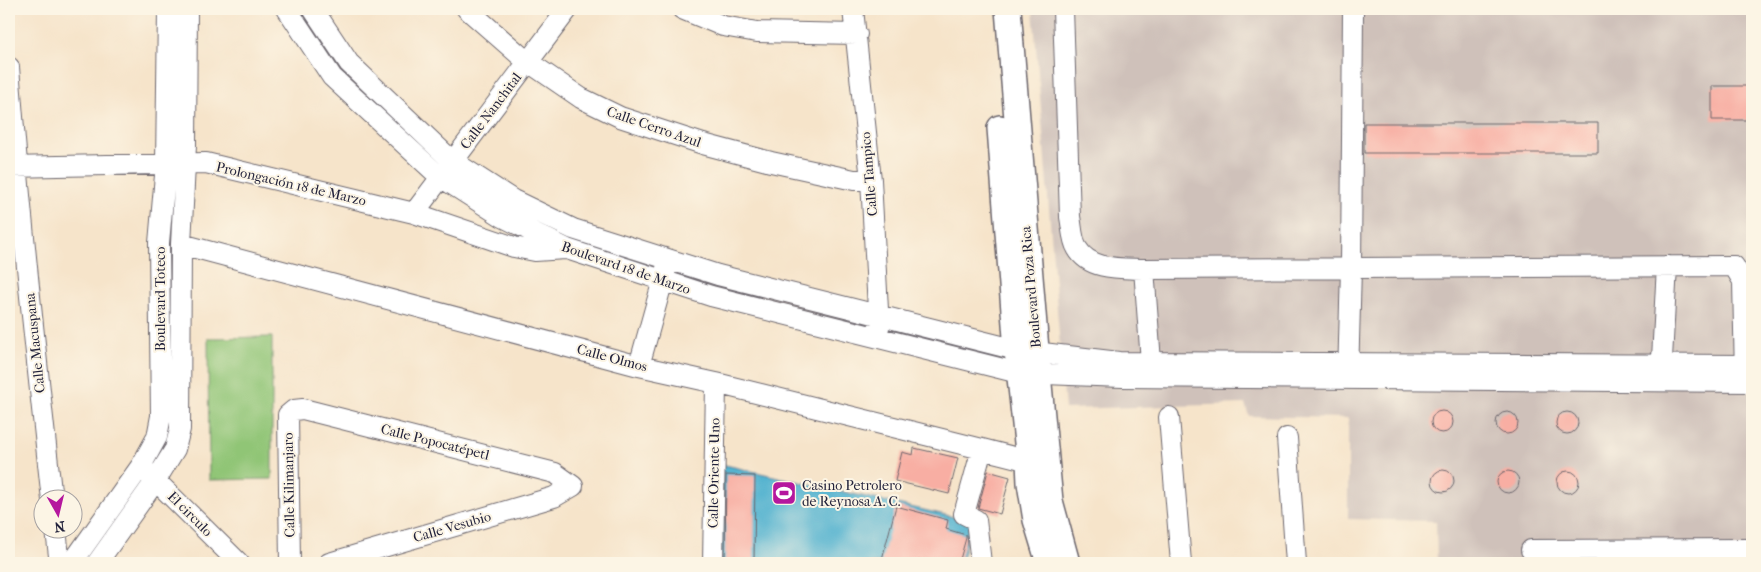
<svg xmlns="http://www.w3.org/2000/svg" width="1761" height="572" viewBox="0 0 1761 572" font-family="'IM FELL French Canon',serif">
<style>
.industrial{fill:#cfc1ba}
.green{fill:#90c576;stroke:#597458}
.water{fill:#50b1cf;stroke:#396a85}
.building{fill:#f8aea3}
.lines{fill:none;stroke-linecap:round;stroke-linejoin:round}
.minor-casing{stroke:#6c666d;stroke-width:22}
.major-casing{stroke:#6c666d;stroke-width:28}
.minor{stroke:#fff;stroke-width:20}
.major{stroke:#fff;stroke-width:25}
.labels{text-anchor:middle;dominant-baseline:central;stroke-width:4;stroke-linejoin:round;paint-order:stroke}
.street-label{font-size:14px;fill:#22223b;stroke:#fcf5e5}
.poi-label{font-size:14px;fill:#22223b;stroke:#fcf5e5;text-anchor:start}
</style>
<rect width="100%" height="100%" fill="#fcf5e5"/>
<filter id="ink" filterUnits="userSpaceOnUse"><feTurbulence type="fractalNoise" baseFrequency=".02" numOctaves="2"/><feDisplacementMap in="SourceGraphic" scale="10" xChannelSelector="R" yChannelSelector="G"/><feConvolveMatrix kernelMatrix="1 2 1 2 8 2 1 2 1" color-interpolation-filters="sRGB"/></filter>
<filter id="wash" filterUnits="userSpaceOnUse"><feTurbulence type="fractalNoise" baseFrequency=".0096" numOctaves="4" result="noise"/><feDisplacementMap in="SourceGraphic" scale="20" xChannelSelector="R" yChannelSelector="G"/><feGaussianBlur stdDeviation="1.12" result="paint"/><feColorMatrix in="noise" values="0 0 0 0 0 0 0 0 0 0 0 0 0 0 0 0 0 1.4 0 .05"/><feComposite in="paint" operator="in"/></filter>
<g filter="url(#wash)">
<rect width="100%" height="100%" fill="#f6e4ca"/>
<path class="industrial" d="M 1033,9 L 1752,9 L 1752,563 L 1437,563 L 1436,521 L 1348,519 L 1348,418 L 1249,416 L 1245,404 L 1065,409 Z"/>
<path class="green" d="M 272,337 L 272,479 L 209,480 L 208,338 Z"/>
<path class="water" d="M 721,464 L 972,521 L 961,563 L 719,563 Z"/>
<g id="blocks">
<path class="building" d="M 1712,86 L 1752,86 L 1752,120 L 1712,120 Z
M 1364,123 L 1598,123 L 1598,153 L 1364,153 Z
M1431 422a11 11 0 1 1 22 0a11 11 0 1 1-22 0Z
M1556 423a11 11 0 1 1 22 0a11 11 0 1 1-22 0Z
M1496 423a11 11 0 1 1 22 0a11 11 0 1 1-22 0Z
M 914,448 L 958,458 L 949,494 L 895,481 L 902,452 L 913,455 Z
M1432 481a11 11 0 1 1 22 0a11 11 0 1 1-22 0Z
M1497 482a11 11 0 1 1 22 0a11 11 0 1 1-22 0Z
M1557 482a11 11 0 1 1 22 0a11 11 0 1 1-22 0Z
M 988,471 L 1010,477 L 1000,514 L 978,508 Z
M 726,475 L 755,476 L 754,563 L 725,563 Z
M 896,506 L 948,520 L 946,529 L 966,535 L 966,538 L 959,563 L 881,563 Z"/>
</g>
</g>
<g filter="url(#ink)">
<use href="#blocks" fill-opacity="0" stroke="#6c666d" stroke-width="1"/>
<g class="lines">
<defs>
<path id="minor" d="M 287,9 L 332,77 L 439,176 L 503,217 L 567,249 L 711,296 L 1019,373 L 1122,377 L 1752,382
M 313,9 L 349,63 L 451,160 L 513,200 L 573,229 L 718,275 L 1017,350 L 1119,362 L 1752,365
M 467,9 L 524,59 L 581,98 L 620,117 L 703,144 L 771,162 L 854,180 L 871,180
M 682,9 L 723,26 L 757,32 L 857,34
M 853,9 L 871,180 L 879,328
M 1063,9 L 1070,217 C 1072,226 1072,240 1077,248 C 1090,271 1122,268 1144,269 L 1734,266 L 1743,281 L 1745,377
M 9,67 C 20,211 36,355 52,500
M 9,167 L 206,163 L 414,213 L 514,247 L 535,251 L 565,249
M 414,213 L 568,9
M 181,244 L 639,366 L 716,383 L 982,449 L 1029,461 L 1041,461
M 1144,269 L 1152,375
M 639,366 L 666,269
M 1348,377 L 1351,268 L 1353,9
M 1661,377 L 1667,266
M 1169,417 L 1181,563
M 1287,438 L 1296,563
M 146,471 L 239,563
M 56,530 L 59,556 L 62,563
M 1531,550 L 1752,549
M 72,563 L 141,466 L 157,437 L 161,416 L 159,243 L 166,164 L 168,9
M 97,563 L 156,480 L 175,449 L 180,429 L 181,244 L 186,145 L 187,9
M 290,563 L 288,415 L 294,410 L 303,409 L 555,473 L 573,486 L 554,497 L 329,563
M 713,563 L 716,383
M 981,563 L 976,520 L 964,514 L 982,449"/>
<path id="major" d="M 1008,9 L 1038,374 L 1050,501 L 1067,563
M 1000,128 L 1017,350 L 1029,461 L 1030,483 L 1036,520 L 1049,563"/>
</defs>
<use href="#minor" class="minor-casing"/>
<use href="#major" class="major-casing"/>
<use href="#minor" class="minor"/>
<use href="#major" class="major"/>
</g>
</g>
<defs>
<symbol id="stadium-square" viewBox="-11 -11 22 22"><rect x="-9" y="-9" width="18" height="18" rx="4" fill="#b5179e" stroke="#fcf5e5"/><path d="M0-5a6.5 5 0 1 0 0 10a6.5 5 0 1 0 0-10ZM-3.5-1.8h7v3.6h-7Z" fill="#fff"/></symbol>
</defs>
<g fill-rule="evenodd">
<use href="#stadium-square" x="770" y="479" width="28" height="28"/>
</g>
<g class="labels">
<g class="street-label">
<text transform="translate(491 111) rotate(-53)">Calle Nanchital</text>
<text transform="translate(654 127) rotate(19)">Calle Cerro Azul</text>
<text transform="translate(869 174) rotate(-95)">Calle Tampico</text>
<text transform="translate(291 184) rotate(13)">Prolongación 18 de Marzo</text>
<text transform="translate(626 268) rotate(19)">Boulevard 18 de Marzo</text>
<text transform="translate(1031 287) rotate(-95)">Boulevard Poza Rica</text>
<text transform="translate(160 299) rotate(-90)">Boulevard Toteco</text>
<text transform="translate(35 343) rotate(-96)">Calle Macuspana</text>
<text transform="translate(612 358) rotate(15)">Calle Olmos</text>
<text transform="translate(435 442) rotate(14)">Calle Popocatépetl</text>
<text transform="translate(714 473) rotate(-89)">Calle Oriente Uno</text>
<text transform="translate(289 485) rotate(-91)">Calle Kilimanjaro</text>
<text transform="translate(190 514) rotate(45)">El circulo</text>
<text transform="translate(452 527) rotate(-16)">Calle Vesubio</text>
</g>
<g class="poi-label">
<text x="802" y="485">Casino Petrolero<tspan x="802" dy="16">de Reynosa A. C.</tspan></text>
</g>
</g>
<rect width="1761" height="572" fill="none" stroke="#fcf5e5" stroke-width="30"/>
<g transform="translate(58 514) rotate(172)"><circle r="24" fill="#fcf5e5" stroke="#a5a1a1"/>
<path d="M0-4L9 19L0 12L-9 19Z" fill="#b5179e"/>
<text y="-8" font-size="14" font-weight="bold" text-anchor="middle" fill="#22223b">N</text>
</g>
</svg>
